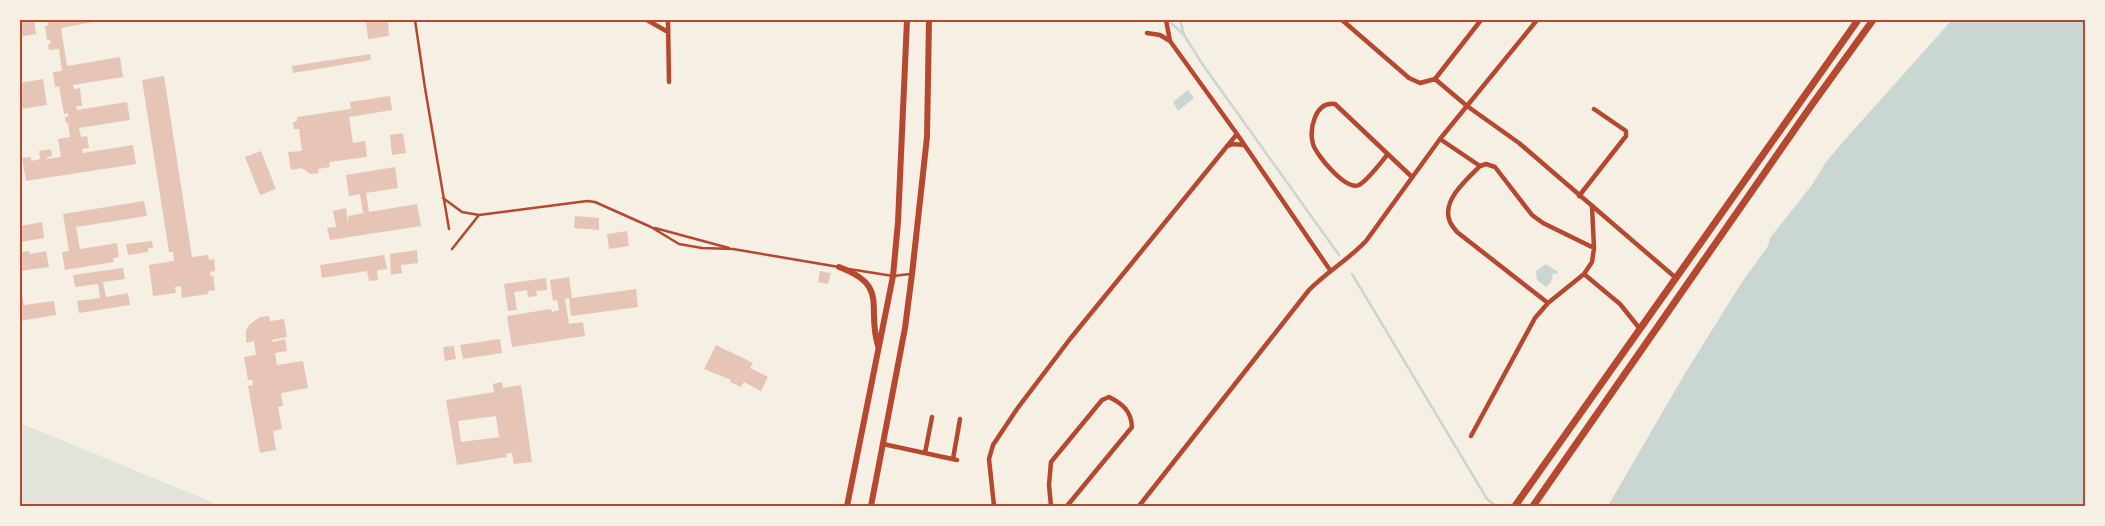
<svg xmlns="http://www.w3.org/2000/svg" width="2105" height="526" viewBox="0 0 2105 526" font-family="Karla,sans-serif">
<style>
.green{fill:#e2e4dc}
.water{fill:#c9d6d2}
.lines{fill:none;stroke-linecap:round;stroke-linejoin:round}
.stream{stroke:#c9d6d2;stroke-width:2.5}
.building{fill:#e6c5b7;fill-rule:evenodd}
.service{stroke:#b5482f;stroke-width:2.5}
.minor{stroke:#b5482f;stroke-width:4.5}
.secondary{stroke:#b5482f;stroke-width:6}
.primary{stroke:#b5482f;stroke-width:7}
.neatline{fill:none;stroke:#b5482f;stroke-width:2}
</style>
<rect width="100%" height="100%" fill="#f6efe4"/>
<path class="green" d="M 20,423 L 214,503 L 212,506 L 20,506 Z"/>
<path class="water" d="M 1952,20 L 2085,20 L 2085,506 L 1608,506 L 1684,375 L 1740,285 L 1768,246 L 1770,238 L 1777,229 L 1812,185 L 1826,162 L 1849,135 Z
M 1188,90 L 1194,98 L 1178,111 L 1173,102 Z
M 1546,264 L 1558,272 L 1557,274 L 1553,273 L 1551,282 L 1546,287 L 1537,280 L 1536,271 Z"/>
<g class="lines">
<path class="stream" d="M 1168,20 L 1184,35 L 1203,65 L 1339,255
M 1180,20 L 1184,35
M 1352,274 L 1487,499 L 1496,506"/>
</g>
<path class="building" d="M 20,20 L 34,20 L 36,34 L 20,37 Z
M 47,20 L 104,20 L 61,28 L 67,66 L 120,57 L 123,77 L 73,85 L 74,89 L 80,88 L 82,106 L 76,106 L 77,110 L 127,102 L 130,120 L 79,128 L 81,137 L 87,136 L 89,148 L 82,149 L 83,153 L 133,145 L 136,164 L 26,181 L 22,158 L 31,157 L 31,161 L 40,159 L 39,151 L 51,149 L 52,156 L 47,157 L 47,159 L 61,157 L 58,139 L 70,137 L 68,123 L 66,123 L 65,117 L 68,117 L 68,113 L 64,114 L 59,86 L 55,87 L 53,72 L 62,71 L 59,49 L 49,50 L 48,44 L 51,43 L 50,40 L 47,40 L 45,26 L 48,25 Z
M 366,20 L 388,20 L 389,36 L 368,39 Z
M 370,54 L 371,60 L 293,73 L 292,66 Z
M 164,76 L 192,257 L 208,255 L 209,260 L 214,259 L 215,271 L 210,272 L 210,276 L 213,275 L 215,290 L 208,291 L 208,294 L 182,298 L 181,286 L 175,287 L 176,293 L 153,296 L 149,265 L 174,261 L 173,252 L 169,252 L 142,80 Z
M 43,79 L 47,105 L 20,109 L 20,83 Z
M 390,96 L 392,110 L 349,117 L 353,143 L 365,141 L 367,157 L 329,162 L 330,167 L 318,169 L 319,173 L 310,174 L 302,168 L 291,170 L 288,152 L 302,151 L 299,129 L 294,129 L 293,122 L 297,121 L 297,117 L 351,109 L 350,102 Z
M 403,133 L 406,153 L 392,155 L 390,135 Z
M 261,151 L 276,189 L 260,195 L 245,157 Z
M 395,167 L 398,188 L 366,193 L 369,212 L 417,204 L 421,226 L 330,240 L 327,228 L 336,227 L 333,211 L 346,208 L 348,225 L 348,216 L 363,213 L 360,194 L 349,196 L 346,175 Z
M 144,201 L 147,216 L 76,227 L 80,249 L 117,243 L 119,257 L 113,258 L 114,262 L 65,270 L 62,252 L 69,251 L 63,214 Z
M 575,216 L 599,218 L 599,230 L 574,228 Z
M 42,222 L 44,238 L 20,242 L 20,226 Z
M 627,231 L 629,246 L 609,249 L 607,234 Z
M 152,241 L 153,248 L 148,248 L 148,252 L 128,255 L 126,244 Z
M 417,250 L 418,263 L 401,265 L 402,273 L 391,275 L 390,254 Z
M 29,251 L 30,254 L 46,251 L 49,267 L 20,271 L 20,252 Z
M 384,255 L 387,269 L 377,270 L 378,280 L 369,281 L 367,271 L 322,278 L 320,265 Z
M 123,268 L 125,279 L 103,282 L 106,297 L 128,293 L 130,305 L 79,313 L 77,301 L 100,298 L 98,284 L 75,287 L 73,275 Z
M 820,271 L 831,273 L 828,284 L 818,282 Z
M 569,277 L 572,298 L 636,289 L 638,307 L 571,316 L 569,298 L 565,299 L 569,324 L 583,322 L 585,336 L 512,347 L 507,316 L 551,309 L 552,312 L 559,310 L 557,300 L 553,301 L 550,280 Z
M 546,278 L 547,290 L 536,291 L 537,296 L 528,297 L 527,290 L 514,292 L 517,310 L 508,311 L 504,284 Z
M 20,283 L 24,305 L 54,301 L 56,315 L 20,321 Z
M 269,316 L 270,321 L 284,319 L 287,337 L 272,340 L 273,342 L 285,339 L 287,351 L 275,353 L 277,365 L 303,361 L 308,388 L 281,393 L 283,406 L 278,407 L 282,429 L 273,431 L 276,450 L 260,453 L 248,386 L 253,385 L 252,380 L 248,380 L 244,357 L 256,355 L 254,341 L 246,343 L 246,331 L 249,325 L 260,317 Z
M 500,339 L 502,353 L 463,359 L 460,345 Z
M 716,345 L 753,363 L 750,368 L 768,377 L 761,391 L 744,382 L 741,387 L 730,382 L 731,380 L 704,369 Z
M 454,346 L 456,359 L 445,361 L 443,347 Z
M 502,382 L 503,388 L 521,385 L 532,462 L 514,464 L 512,453 L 506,454 L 507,457 L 457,465 L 446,400 L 494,392 L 493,384 ZM 496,416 L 499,437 L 461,442 L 458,421 Z"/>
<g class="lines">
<path class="service" d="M 415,20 L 425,88 L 449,229
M 443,198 L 462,212 L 479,215 L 587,201 L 595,202 L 651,227 L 679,244 L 702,248 L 733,249 L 839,267
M 655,228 L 729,248
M 452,249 L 479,215
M 849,269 L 893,276 L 910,274"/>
<path class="minor" d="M 647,20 L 668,32
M 668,20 L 669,82
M 1166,20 L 1170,41
M 1342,20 L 1409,78 L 1420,83 L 1435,79
M 1481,20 L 1435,79 L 1467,106 L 1519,143 L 1676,278
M 1147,33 L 1160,35 L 1170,41 L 1237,134
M 1440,139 L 1480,166 C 1468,178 1443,199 1449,219 C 1450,224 1454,228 1457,232 L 1548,303
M 1227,146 L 1233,144 L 1244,145
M 1388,154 C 1381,162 1368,180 1359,185 C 1346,191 1316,155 1313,144 C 1309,129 1315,101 1335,104 L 1412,177
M 1480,166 L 1486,164 L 1495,167 L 1532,215 L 1543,223 L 1594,248
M 1579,196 L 1626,136 L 1626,131 L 1594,109
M 1584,274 L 1620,304 L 1640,329
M 1471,436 L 1535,318 L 1548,303 L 1584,274 L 1592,262 L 1594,248 L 1592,207
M 883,444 L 957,460
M 925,453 L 932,417
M 953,459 L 960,419
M 994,506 L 989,459 L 993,445 L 1017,409 L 1070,339 L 1237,134 L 1330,270
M 1051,506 L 1049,485 L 1051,462 L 1102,400 L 1109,397 C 1123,404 1131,411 1132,427 L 1067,506
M 1139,506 L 1309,290 C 1327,272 1349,259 1366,241 L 1440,139 L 1537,20"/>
<path class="secondary" d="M 839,267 C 890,286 866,306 878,346
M 847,506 L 893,276 L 898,222 L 907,20
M 871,506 L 905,328 L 912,274 L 927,137 L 929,20"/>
<path class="primary" d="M 1515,506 L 1858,20
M 1533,506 L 1811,106 L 1873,20"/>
</g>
<rect width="2105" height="526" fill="none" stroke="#f6efe4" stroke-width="42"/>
<rect x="21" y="21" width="2063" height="484" class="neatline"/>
</svg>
